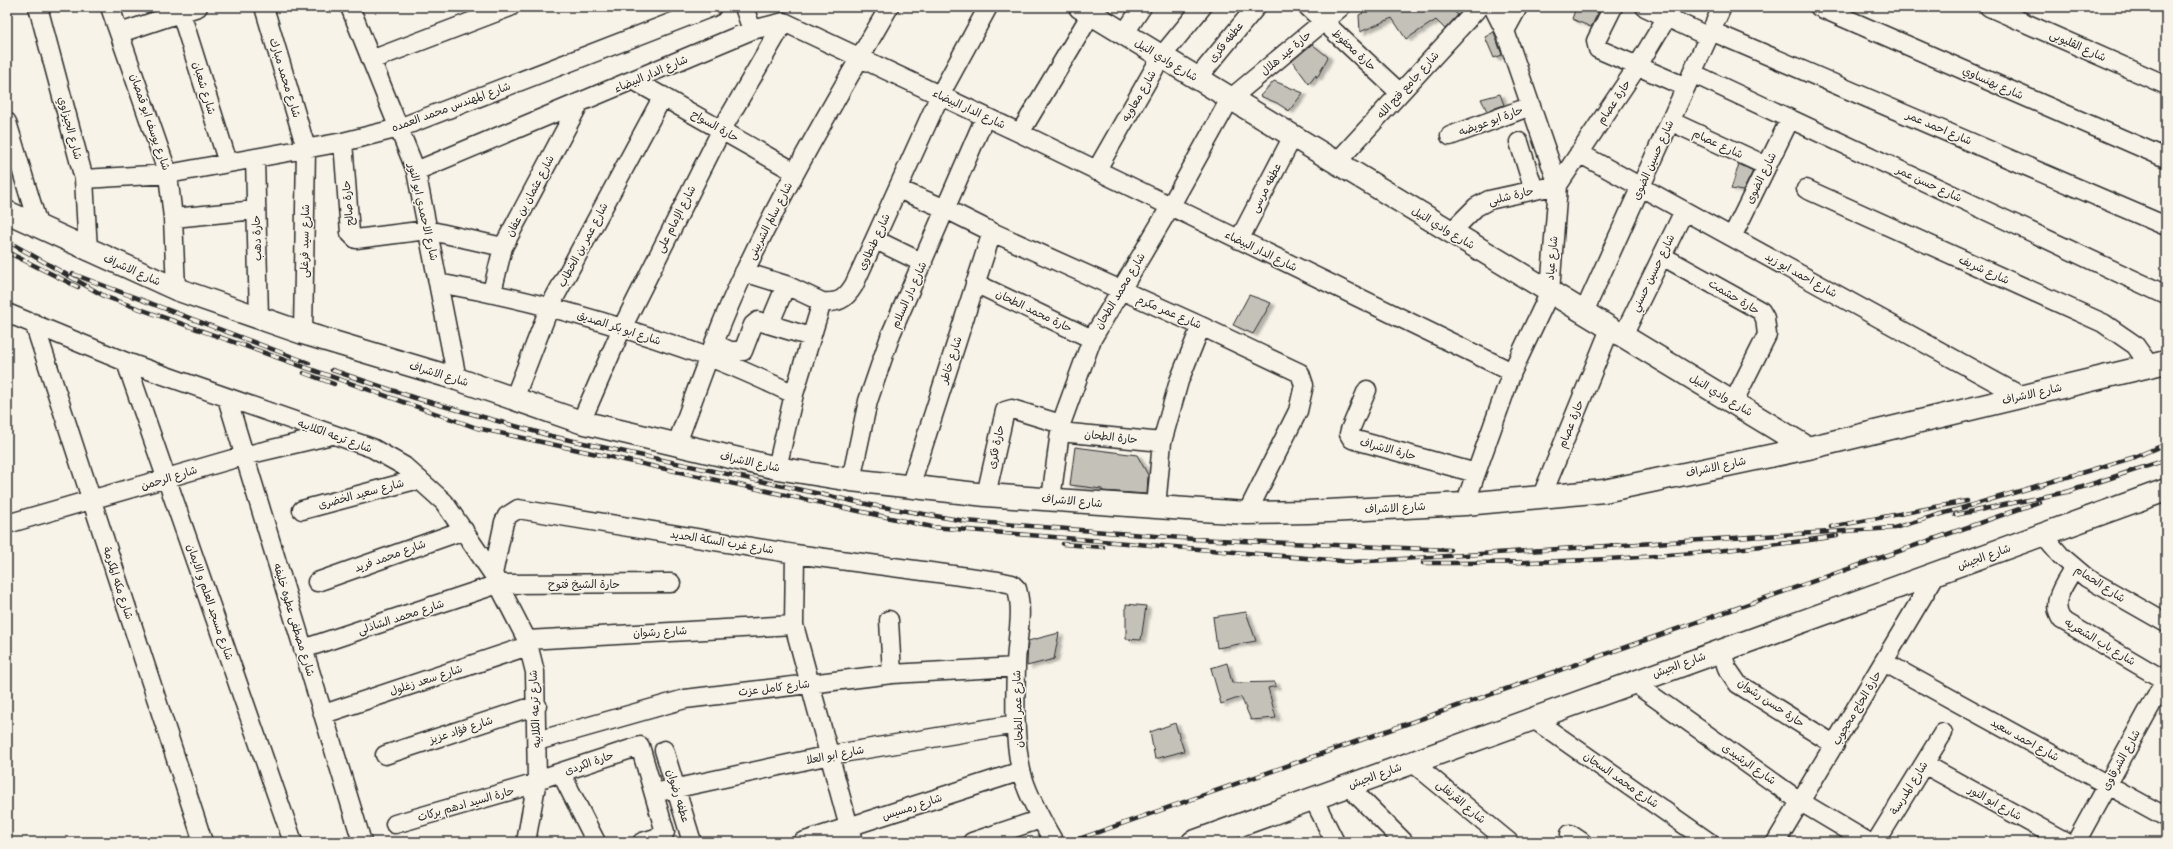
<svg xmlns="http://www.w3.org/2000/svg" width="2173" height="849" viewBox="0 0 2173 849" font-family="'Balsamiq Sans','Playpen Sans Arabic',sans-serif">
<style>
.building{fill:#c4c1b9;stroke:#2b2b2b;filter:url(#shadow)}
.lines{fill:none;stroke-linecap:round;stroke-linejoin:round}
.minor-casing{stroke:#2b2b2b;stroke-width:21}
.tertiary-casing{stroke:#2b2b2b;stroke-width:25}
.primary-casing{stroke:#2b2b2b;stroke-width:25}
.minor{stroke:#f7f3e8;stroke-width:18}
.tertiary{stroke:#f7f3e8;stroke-width:22}
.primary{stroke:#f7f3e8;stroke-width:22}
.rail-casing{stroke:#2b2b2b;stroke-width:4.5}
.rail{stroke:#f7f3e8;stroke-width:3;stroke-dasharray:9;stroke-linecap:butt}
.labels{text-anchor:middle;dominant-baseline:central;stroke-width:3;stroke-linejoin:round;paint-order:stroke}
.street-label{font-size:11px;fill:#2b2b2b;stroke:#f7f3e8}
</style>
<defs>
<filter id="shadow"><feDropShadow dx="4.5" dy="2.5" stdDeviation="1" flood-color="#0004"/></filter>
</defs>
<rect width="100%" height="100%" fill="#f7f3e8"/>
<filter id="ink" filterUnits="userSpaceOnUse"><feTurbulence type="fractalNoise" baseFrequency=".025" numOctaves="2"/><feDisplacementMap in="SourceGraphic" scale="8" xChannelSelector="R" yChannelSelector="G"/><feConvolveMatrix kernelMatrix="1 2 1 2 8 2 1 2 1" color-interpolation-filters="sRGB"/></filter>
<g filter="url(#ink)">
<path class="building" d="M 1359,7 L 1456,7 L 1452,10 L 1458,15 L 1445,29 L 1436,20 L 1406,39 L 1392,18 L 1360,32 L 1359,15 L 1363,13 Z
M 1576,7 L 1601,7 L 1591,27 L 1572,19 Z
M 1494,32 L 1502,55 L 1494,58 L 1485,37 Z
M 1312,44 L 1328,57 L 1317,78 L 1316,75 L 1309,84 L 1292,61 Z
M 1274,81 L 1303,93 L 1289,111 L 1277,103 L 1260,96 Z
M 1500,94 L 1504,105 L 1487,111 L 1481,99 Z
M 1739,164 L 1753,171 L 1743,191 L 1731,189 Z
M 1249,295 L 1271,303 L 1253,334 L 1233,325 Z
M 1075,447 L 1137,455 L 1148,475 L 1147,494 L 1102,491 L 1102,489 L 1070,485 Z
M 1126,604 L 1146,606 L 1141,640 L 1126,639 Z
M 1246,612 L 1256,641 L 1217,648 L 1213,617 Z
M 1059,633 L 1054,659 L 1027,666 L 1028,641 Z
M 1227,663 L 1232,683 L 1275,682 L 1276,686 L 1268,688 L 1276,718 L 1251,720 L 1241,697 L 1221,704 L 1211,668 Z
M 1175,723 L 1184,751 L 1155,759 L 1150,732 Z"/>
<g class="lines">
<defs>
<path id="minor" d="M 38,7 L 84,179 L 88,251
M 110,7 L 168,174 L 173,218 L 176,289
M 264,7 L 306,148 L 303,333
M 350,7 L 416,171 L 457,379
M 744,7 L 752,30
M 1308,7 L 1400,93
M 1613,7 L 1596,41 L 1598,49 L 1686,87
M 1645,7 L 1709,37
M 1819,7 L 2166,158
M 1989,7 L 2166,85
M 181,13 L 228,163
M 1505,31 L 1518,7
M 1711,31 L 2166,226
M 120,33 L 198,7
M 1124,34 L 1142,7
M 371,60 L 510,7
M 1692,73 L 2166,295
M 1197,79 L 1256,7
M 635,81 L 795,172
M 1670,121 L 1767,166
M 7,122 L 39,228
M 1020,133 L 1091,14
M 1450,136 L 1531,106
M 343,142 L 350,233 L 356,239 L 427,230 L 503,247
M 1519,142 L 1534,190
M 1579,153 L 2023,397
M 255,158 L 259,318
M 1336,163 L 1479,7
M 416,171 L 752,30 L 784,22 L 1020,133 L 1512,372
M 1096,171 L 1161,57 L 1202,7
M 84,179 L 168,174 L 343,142 L 399,128 L 712,7
M 898,189 L 946,209 L 992,232 L 1201,326 L 1300,373 L 1304,385 L 1298,411 L 1247,513
M 1806,189 L 2103,323 L 2135,345 L 2150,366
M 173,218 L 256,210
M 1451,232 L 1476,207 L 1489,200 L 1558,185 L 1637,67 L 1667,17
M 1732,237 L 1790,119
M 876,240 L 923,263
M 1239,240 L 1293,136
M 1662,256 L 1761,311 L 1765,318 L 1767,335 L 1733,403
M 744,272 L 786,285 L 822,302
M 438,283 C 530,299 620,325 708,357 C 737,367 765,381 794,394
M 975,283 L 1092,339
M 492,292 L 503,247 L 579,104
M 1584,312 L 1722,7
M 7,313 L 126,362 L 372,448 L 404,466 L 444,502 L 493,574 L 527,640 L 535,672 L 537,780 L 526,842
M 34,323 L 203,842
M 770,323 L 786,285
M 1623,336 L 1684,211
M 715,344 L 730,351 L 743,351 L 753,325 L 758,321 L 811,337
M 126,362 L 293,842
M 1367,390 L 1350,430 L 1349,434 L 1352,439 L 1476,473
M 227,398 L 362,842
M 514,399 L 550,306 L 663,96
M 581,422 L 622,328 L 721,131 L 784,22
M 1060,432 L 1162,442
M 676,446 C 698,387 718,327 745,271 C 788,180 839,94 889,7
M 777,468 L 794,394 L 822,302 C 838,303 845,300 854,285 L 940,95 L 988,7
M 851,480 L 868,401 L 891,334 L 985,117
M 910,487 L 992,232
M 986,495 L 1005,411 L 1012,409 L 1061,424
M 1541,498 L 1610,329
M 1051,499 L 1061,424 L 1092,339 L 1170,207 L 1230,99 L 1341,7
M 1465,504 L 1512,372 L 1550,292 L 1558,185 L 1505,31 L 1493,7
M 1156,507 L 1162,442 L 1179,381 L 1201,326
M 302,510 L 419,479
M 7,524 L 243,456 L 332,435
M 2043,535 L 2061,556 L 2087,578 L 2166,623
M 795,554 L 794,625 L 853,842
M 2074,568 C 2065,584 2049,602 2062,620 L 2166,681
M 493,574 L 504,522 L 507,516 L 518,509 L 795,554 L 998,581 L 1012,584 L 1017,589 C 1024,614 1016,641 1016,667 C 1015,701 1014,738 1021,770 C 1026,793 1043,823 1054,842
M 317,582 L 464,530
M 889,620 L 892,674
M 527,640 L 794,625
M 303,649 L 498,584 L 671,583
M 1721,650 L 1727,668 L 1738,684 L 1835,745
M 1884,662 L 2166,817
M 1633,682 L 1801,802 L 1868,842
M 324,714 L 528,646
M 1532,718 L 1709,842
M 537,741 L 685,699 L 892,674 L 1016,667
M 664,750 L 692,842
M 385,755 L 537,705
M 1412,762 L 1509,842
M 1924,764 L 2066,842
M 561,773 L 596,842
M 537,780 L 640,746 L 665,832 L 662,836 L 642,842
M 1348,786 L 1404,842
M 654,793 L 830,755 L 1016,724
M 1313,798 L 1335,842
M 395,824 L 537,783
M 1570,834 L 1582,842
M 802,842 L 1021,771
M 972,842 L 1041,819
M 1776,842 L 1936,574
M 1876,842 L 1943,733
M 2076,842 L 2166,678"/>
<path id="tertiary" d="M 1080,7 L 1808,448
M 7,212 L 176,289 L 303,333 L 457,379 L 581,422 L 777,468 L 851,480 L 986,495 L 1156,507 L 1247,513 L 1308,512 L 1465,504 L 1604,491 L 1808,448 L 2166,362"/>
<path id="primary" d="M 1193,842 L 2166,490"/>
</defs>
<use href="#minor" class="minor-casing"/>
<use href="#tertiary" class="tertiary-casing"/>
<use href="#primary" class="primary-casing"/>
<use href="#minor" class="minor"/>
<use href="#tertiary" class="tertiary"/>
<use href="#primary" class="primary"/>
<defs>
<path id="rail" d="M 7,241 L 106,297 L 477,428 L 932,527 L 1354,562 L 1894,528 L 2135,457 L 2166,444
M 7,252 L 78,287
M 73,274 L 309,363
M 332,370 L 415,398 L 551,436 L 871,505 L 965,521 L 1194,539 L 1450,550
M 304,373 L 334,384
M 2067,492 L 2166,460
M 1955,515 L 2071,491
M 1831,527 L 1967,501
M 1063,544 L 1103,547
M 1423,563 C 1561,564 1700,557 1837,536
M 1070,842 L 2039,502"/>
</defs>
<use href="#rail" class="rail-casing"/>
<use href="#rail" class="rail"/>
</g>
</g>
<g class="labels">
<g class="street-label">
<text transform="translate(1226 42) rotate(-51)">عطفه فكرى</text>
<text transform="translate(2078 46) rotate(24)">شارع القليوبى</text>
<text transform="translate(1354 50) rotate(43)">حارة محفوظ</text>
<text transform="translate(1286 53) rotate(-40)">حارة عيد هلال</text>
<text transform="translate(1166 60) rotate(31)">شارع وادي النيل</text>
<text transform="translate(651 74) rotate(-23)">شارع الدار البيضاء</text>
<text transform="translate(285 78) rotate(73)">شارع محمد مبارك</text>
<text transform="translate(1993 83) rotate(24)">شارع بهنساوي</text>
<text transform="translate(1408 85) rotate(-48)">شارع جامع فتح الله</text>
<text transform="translate(204 88) rotate(73)">شارع شعبان</text>
<text transform="translate(1139 96) rotate(-60)">شارع معاويه</text>
<text transform="translate(1614 102) rotate(-56)">حارة عصام</text>
<text transform="translate(451 107) rotate(-20)">شارع المهندس محمد العمده</text>
<text transform="translate(969 109) rotate(25)">شارع الدار البيضاء</text>
<text transform="translate(1491 121) rotate(-20)">حارة ابو عويضه</text>
<text transform="translate(150 122) rotate(71)">شارع يوسف ابو قمصان</text>
<text transform="translate(715 126) rotate(30)">حارة السواح</text>
<text transform="translate(70 128) rotate(75)">شارع الجيزاوي</text>
<text transform="translate(1939 128) rotate(23)">شارع احمد عمر</text>
<text transform="translate(1718 144) rotate(25)">شارع عصام</text>
<text transform="translate(1653 160) rotate(-66)">شارع حسين الضوى</text>
<text transform="translate(1761 178) rotate(-64)">شارع الضوى</text>
<text transform="translate(1929 184) rotate(25)">شارع حسن عمر</text>
<text transform="translate(1266 188) rotate(-63)">عطفه مرسى</text>
<text transform="translate(530 196) rotate(-62)">شارع عثمان بن عفان</text>
<text transform="translate(1511 196) rotate(-14)">حارة شلبى</text>
<text transform="translate(348 203) rotate(-95)">حارة صالح</text>
<text transform="translate(423 212) rotate(77)">شارع الاحمدي ابو النور</text>
<text transform="translate(676 219) rotate(-63)">شارع الإمام على</text>
<text transform="translate(770 221) rotate(-63)">شارع سالم الشربينى</text>
<text transform="translate(1443 228) rotate(31)">شارع وادي النيل</text>
<text transform="translate(257 238) rotate(-92)">حارة دهب</text>
<text transform="translate(305 241) rotate(-89)">شارع سيد فرغلى</text>
<text transform="translate(874 242) rotate(-65)">شارع طنطاوى</text>
<text transform="translate(583 245) rotate(-62)">شارع عمر بن الخطاب</text>
<text transform="translate(1261 251) rotate(26)">شارع الدار البيضاء</text>
<text transform="translate(1552 258) rotate(-85)">شارع عياد</text>
<text transform="translate(132 270) rotate(24)">شارع الاشراف</text>
<text transform="translate(1984 270) rotate(24)">شارع شريف</text>
<text transform="translate(1653 273) rotate(-64)">شارع حسين حسني</text>
<text transform="translate(1801 275) rotate(29)">شارع احمد ابو زيد</text>
<text transform="translate(1120 291) rotate(-59)">شارع محمد الطحان</text>
<text transform="translate(909 295) rotate(-66)">شارع دار السلام</text>
<text transform="translate(1734 297) rotate(31)">حارة حشمت</text>
<text transform="translate(1034 311) rotate(26)">حارة محمد الطحان</text>
<text transform="translate(1169 312) rotate(23)">شارع عمر مكرم</text>
<text transform="translate(619 328) rotate(18)">شارع ابو بكر الصديق</text>
<text transform="translate(951 360) rotate(-72)">شارع خاطر</text>
<text transform="translate(439 374) rotate(17)">شارع الاشراف</text>
<text transform="translate(2032 394) rotate(-13)">شارع الاشراف</text>
<text transform="translate(1721 395) rotate(31)">شارع وادي النيل</text>
<text transform="translate(1571 424) rotate(-68)">حارة عصام</text>
<text transform="translate(335 436) rotate(20)">شارع ترعه الكلابيه</text>
<text transform="translate(1111 437) rotate(6)">حارة الطحان</text>
<text transform="translate(996 447) rotate(-78)">حارة فكرى</text>
<text transform="translate(1388 449) rotate(15)">حارة الاشراف</text>
<text transform="translate(750 462) rotate(12)">شارع الاشراف</text>
<text transform="translate(1716 467) rotate(-12)">شارع الاشراف</text>
<text transform="translate(169 478) rotate(-17)">شارع الرحمن</text>
<text transform="translate(361 494) rotate(-15)">شارع سعيد الخضرى</text>
<text transform="translate(1072 501) rotate(5)">شارع الاشراف</text>
<text transform="translate(1395 508) rotate(-3)">شارع الاشراف</text>
<text transform="translate(722 542) rotate(9)">شارع غرب السكة الحديد</text>
<text transform="translate(390 556) rotate(-20)">شارع محمد فريد</text>
<text transform="translate(1984 557) rotate(-20)">شارع الجيش</text>
<text transform="translate(118 583) rotate(72)">شارع مكه المكرمة</text>
<text x="584" y="584">حارة الشيخ فتوح</text>
<text transform="translate(2100 584) rotate(33)">شارع الحمام</text>
<text transform="translate(210 602) rotate(71)">شارع مسجد العلم و الايمان</text>
<text transform="translate(401 617) rotate(-18)">شارع محمد الشاذلى</text>
<text transform="translate(294 620) rotate(73)">شارع مصطفى عطوه خليفه</text>
<text transform="translate(660 632) rotate(-3)">شارع رشوان</text>
<text transform="translate(2100 642) rotate(31)">شارع باب الشعريه</text>
<text transform="translate(1679 665) rotate(-20)">شارع الجيش</text>
<text transform="translate(426 680) rotate(-18)">شارع سعد زغلول</text>
<text transform="translate(774 688) rotate(-7)">شارع كامل عزت</text>
<text transform="translate(1771 703) rotate(34)">حارة حسن رشوان</text>
<text transform="translate(1857 708) rotate(-59)">حارة الحاج محجوب</text>
<text transform="translate(535 709) rotate(-93)">شارع ترعه الكلابيه</text>
<text transform="translate(1018 709) rotate(-92)">شارع عمر الطحان</text>
<text transform="translate(461 730) rotate(-18)">شارع فؤاد عزيز</text>
<text transform="translate(2025 740) rotate(29)">شارع احمد سعيد</text>
<text transform="translate(835 755) rotate(-11)">شارع ابو العلا</text>
<text transform="translate(2121 760) rotate(-61)">شارع الشرقاوى</text>
<text transform="translate(589 763) rotate(-19)">حارة الكردى</text>
<text transform="translate(1749 764) rotate(35)">شارع الرشيدى</text>
<text transform="translate(1375 776) rotate(-20)">شارع الجيش</text>
<text transform="translate(1621 780) rotate(35)">شارع محمد السجان</text>
<text transform="translate(1909 788) rotate(-58)">شارع المدرسة</text>
<text transform="translate(678 796) rotate(73)">عطفه رضوان</text>
<text transform="translate(1461 802) rotate(40)">شارع القرنفلى</text>
<text transform="translate(1995 803) rotate(29)">شارع ابو النور</text>
<text transform="translate(466 804) rotate(-16)">حارة السيد ادهم بركات</text>
<text transform="translate(912 807) rotate(-18)">شارع رمسيس</text>
</g>
</g>
<rect width="2173" height="849" fill="none" stroke="#f7f3e8" stroke-width="24"/>
<rect x="12" y="12" width="2149" height="825" fill="none" stroke="#2b2b2b" stroke-width="1.5" filter="url(#ink)"/>
</svg>
